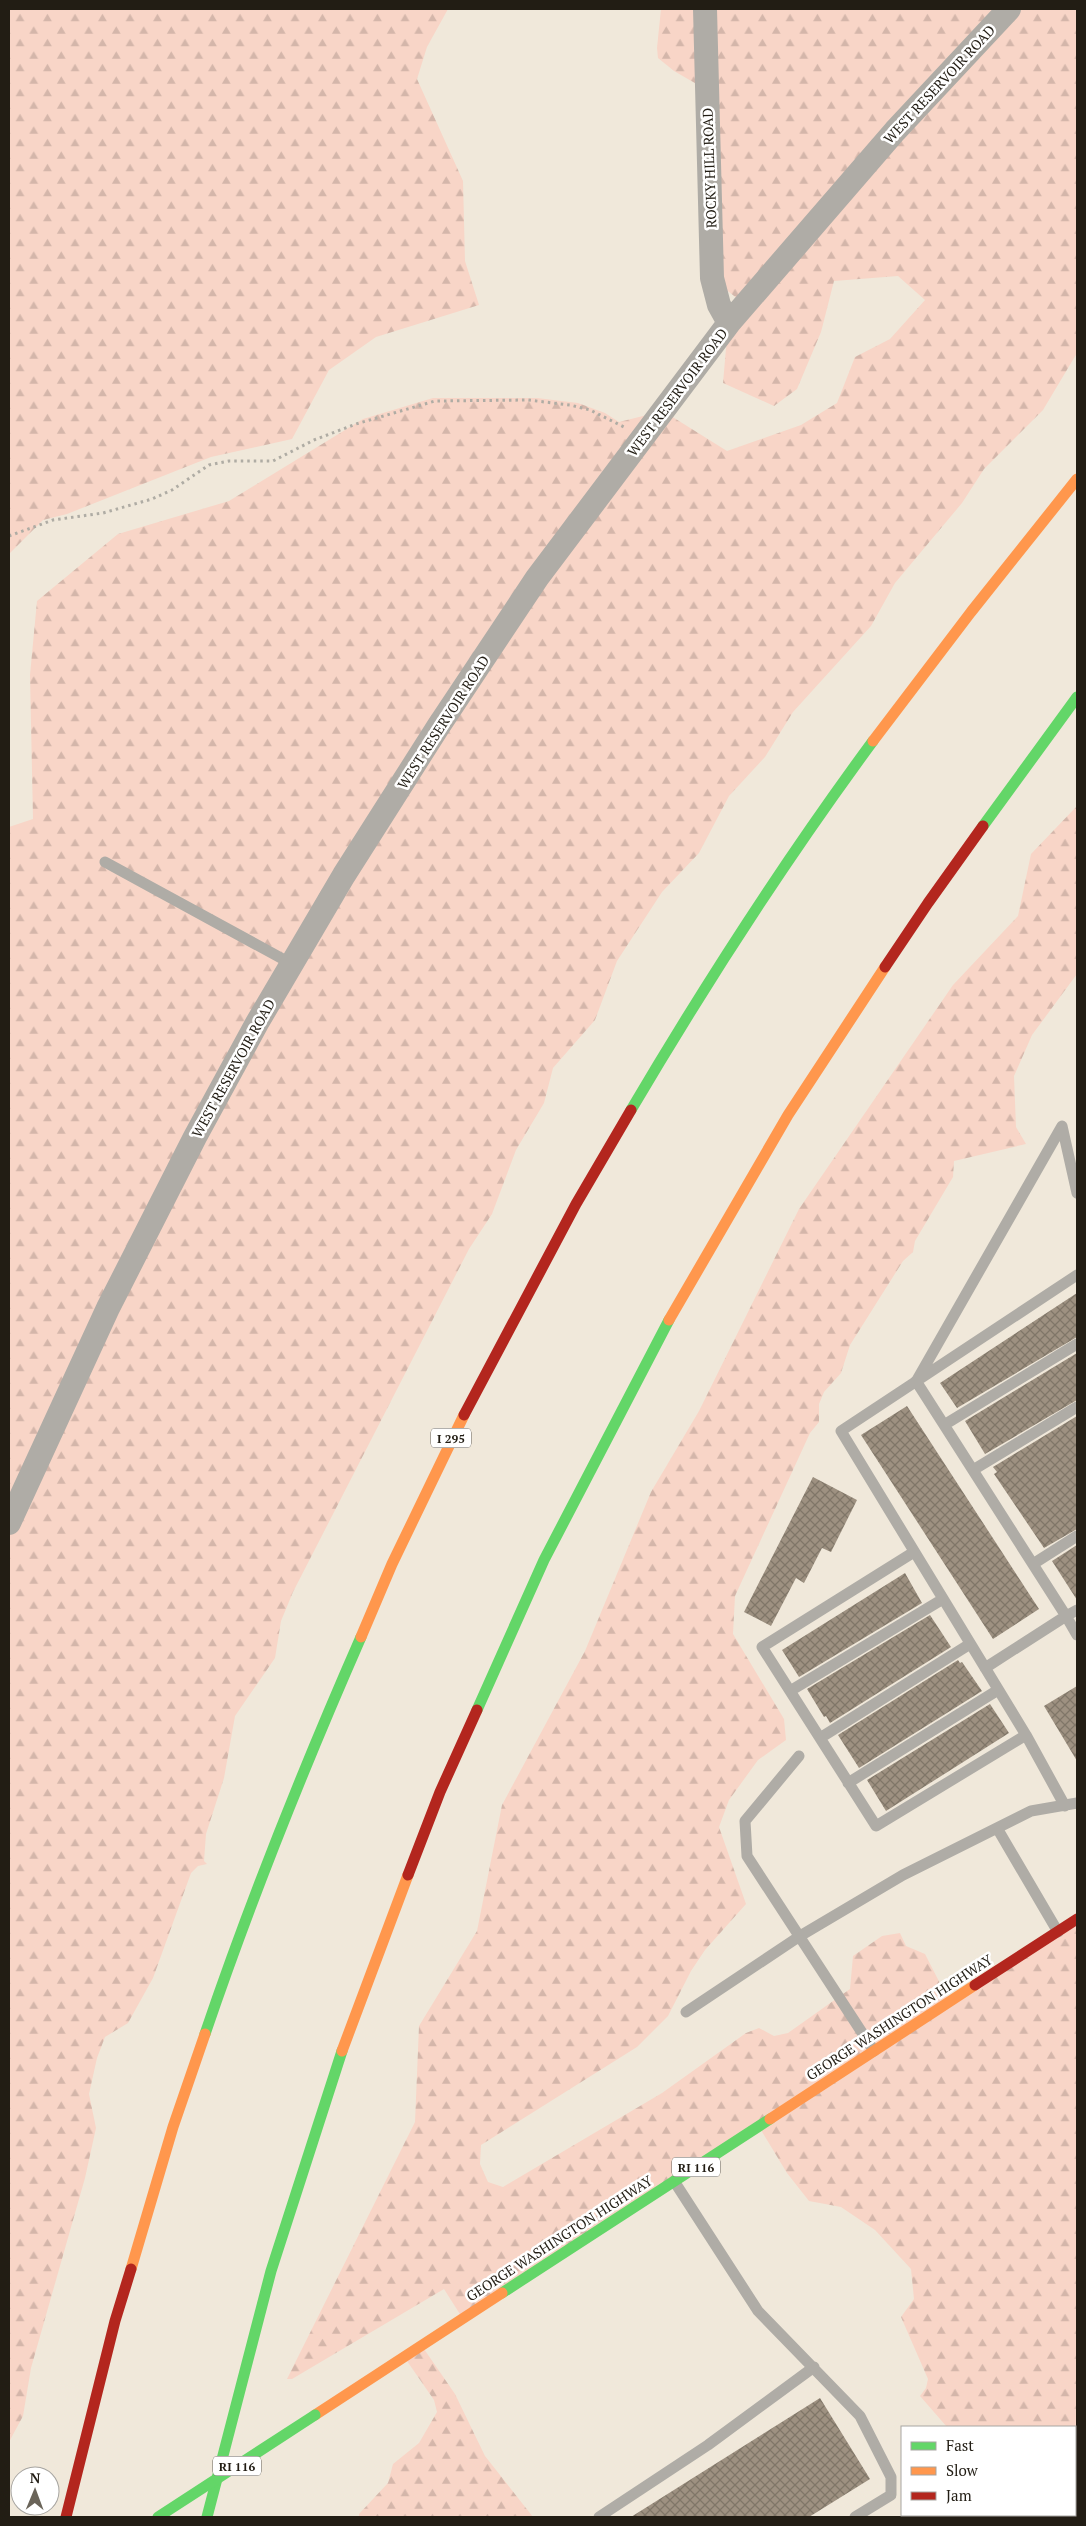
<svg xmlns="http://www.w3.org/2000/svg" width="1086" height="2526" viewBox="0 0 1086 2526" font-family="'PT Serif',serif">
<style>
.forest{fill:url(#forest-firs)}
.building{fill:url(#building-cross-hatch)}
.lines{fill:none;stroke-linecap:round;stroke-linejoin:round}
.path{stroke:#afaca4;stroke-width:3;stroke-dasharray:2.5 4;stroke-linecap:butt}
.lane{stroke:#afaca6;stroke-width:11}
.street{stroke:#afaca6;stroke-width:24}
.fast{stroke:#63d668;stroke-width:11}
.slow{stroke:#ff974d;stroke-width:11}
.jam{stroke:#b3261e;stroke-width:11}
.fast-bridge{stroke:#63d668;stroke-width:11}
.labels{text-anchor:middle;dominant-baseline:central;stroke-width:5;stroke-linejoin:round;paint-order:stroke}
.shield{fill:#fff;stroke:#64615a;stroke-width:1}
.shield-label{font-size:12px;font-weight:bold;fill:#221d14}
.street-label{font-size:14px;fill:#221d14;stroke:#fff}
</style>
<defs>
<pattern id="forest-firs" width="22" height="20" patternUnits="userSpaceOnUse" patternTransform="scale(1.25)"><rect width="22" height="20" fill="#f8d5c7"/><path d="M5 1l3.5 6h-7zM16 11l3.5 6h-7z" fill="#d4b6aa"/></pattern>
<pattern id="building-cross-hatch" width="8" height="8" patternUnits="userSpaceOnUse" patternTransform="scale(1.25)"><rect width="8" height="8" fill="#9e9181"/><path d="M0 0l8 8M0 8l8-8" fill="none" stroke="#807668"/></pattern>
</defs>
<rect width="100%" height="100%" fill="#f0e8da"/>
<path class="forest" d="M 9,9 L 448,9 L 427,47 L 417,79 L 463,181 L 465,261 L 479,305 L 376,337 L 329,370 L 292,439 L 211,457 L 67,514 L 43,520 L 9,554 Z
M 661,9 L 1077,9 L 1077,353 L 1043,410 L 984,469 L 962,503 L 895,583 L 871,626 L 793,712 L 765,757 L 729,796 L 699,853 L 662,892 L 617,961 L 595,1020 L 553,1068 L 544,1103 L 516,1150 L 492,1214 L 469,1249 L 293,1592 L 281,1621 L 275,1658 L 235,1716 L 224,1778 L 206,1834 L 204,1861 L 207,1864 L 198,1866 L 191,1873 L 153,1978 L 128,2023 L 105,2037 L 97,2058 L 89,2094 L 96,2128 L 85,2178 L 31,2368 L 23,2416 L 9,2442 L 9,827 L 33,819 L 30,675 L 37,601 L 118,534 L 229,501 L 363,419 L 433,398 L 537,398 L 578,403 L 605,413 L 619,422 L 663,411 L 727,451 L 801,425 L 837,403 L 855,357 L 890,339 L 925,300 L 898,276 L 834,281 L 821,332 L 797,389 L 774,406 L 723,383 L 727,337 L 743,303 L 715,281 L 707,90 L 674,71 L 658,58 L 657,48 Z
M 1077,806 L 1077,974 L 1032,1035 L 1014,1076 L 1016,1127 L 1026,1144 L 954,1161 L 953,1177 L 915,1241 L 913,1252 L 903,1261 L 850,1345 L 841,1373 L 824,1392 L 819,1404 L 819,1422 L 810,1433 L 735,1596 L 733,1634 L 784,1719 L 786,1740 L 758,1760 L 729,1800 L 719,1827 L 746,1904 L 705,1950 L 691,1971 L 668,2016 L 637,2047 L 481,2145 L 480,2164 L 488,2182 L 503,2187 L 662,2093 L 746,2033 L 759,2028 L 774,2036 L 788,2033 L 850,1989 L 853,1956 L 882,1936 L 900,1933 L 906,1946 L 925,1954 L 949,2001 L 1077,1924 L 1077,2517 L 1001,2517 L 1001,2515 L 1075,2515 L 1075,2427 L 947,2427 L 920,2396 L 926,2388 L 928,2379 L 901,2317 L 914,2299 L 911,2269 L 875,2230 L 841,2207 L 809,2201 L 787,2173 L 761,2130 L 463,2319 L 444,2289 L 292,2379 L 287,2379 L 415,2122 L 419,2026 L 477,1931 L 502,1805 L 585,1651 L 651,1492 L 699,1411 L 799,1209 L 953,985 L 1018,916 L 1031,854 Z
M 424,2349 L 455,2394 L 485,2456 L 533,2517 L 359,2517 L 359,2514 L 388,2483 L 393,2464 L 419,2443 L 437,2412 L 434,2400 L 407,2361 Z"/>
<path class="building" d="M 1077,1293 L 1077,1337 L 957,1408 L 940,1383 Z
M 1077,1353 L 1077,1400 L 985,1454 L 965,1421 Z
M 907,1406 L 1039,1609 L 993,1639 L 861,1435 Z
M 1077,1416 L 1077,1529 L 1044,1548 L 994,1474 L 997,1472 L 993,1467 Z
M 813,1477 L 857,1500 L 831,1552 L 822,1548 L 804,1583 L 796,1578 L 771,1626 L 744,1612 Z
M 1077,1545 L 1077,1600 L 1052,1561 Z
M 905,1573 L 922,1603 L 799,1677 L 782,1650 Z
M 930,1615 L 951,1647 L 830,1723 L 826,1716 L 824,1717 L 807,1689 Z
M 958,1660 L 960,1663 L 962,1662 L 982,1691 L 859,1768 L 838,1735 Z
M 1077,1686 L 1077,1761 L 1044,1706 Z
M 990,1704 L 1009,1733 L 886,1811 L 867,1780 Z
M 820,2398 L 870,2479 L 809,2517 L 631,2517 Z"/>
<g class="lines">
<path class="path" d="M 9,536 L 53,520 L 103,513 L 152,499 L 172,490 L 209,465 L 229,461 L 273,461 L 314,440 L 356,424 L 435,401 L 528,400 L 570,405 L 590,410 L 624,427"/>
<path class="lane" d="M 105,862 L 292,964
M 917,1380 L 1062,1126 L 1077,1193
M 916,1381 L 1066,1616 L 985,1668
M 944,1425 L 1077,1344
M 973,1470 L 1077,1407
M 914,1552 L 762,1647 L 876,1826 L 1026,1735
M 1033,1564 L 1077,1536
M 1077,1610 L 1066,1616 L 1077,1635
M 790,1691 L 943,1599
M 820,1738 L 970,1644
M 799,1756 L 745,1821 L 747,1856 L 874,2051
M 848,1783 L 998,1690
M 1065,1806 L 1026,1735 L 841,1431 L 1077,1275
M 997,1828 L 1058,1932
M 686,2012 L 800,1936 L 903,1875 L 1031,1811 L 1077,1803
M 674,2181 L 758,2311 L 860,2416 L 891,2477 L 891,2495 L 855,2517
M 599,2517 L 708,2445 L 814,2367"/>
<path class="street" d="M 705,9 L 712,278 L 719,305 L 729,323
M 9,1523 L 108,1308 L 195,1137 L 257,1023 L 344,875 L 438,727 L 537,578 L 729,323 L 895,131 L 1009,9"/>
<path class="fast" d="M 983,826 L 1077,697
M 631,1110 C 706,983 786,859 873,741
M 477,1710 L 544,1560 L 669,1320
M 205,2034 C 251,1899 304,1767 361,1637
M 502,2293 L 770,2119
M 207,2517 L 271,2271 L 342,2051"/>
<path class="slow" d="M 873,741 L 971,612 L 1077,479
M 669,1320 L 788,1115 L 885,967
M 361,1637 L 392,1564 L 464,1415
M 342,2051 L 408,1875
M 770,2119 L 975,1985
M 131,2269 L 173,2127 L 205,2034
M 315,2415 L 502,2293"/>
<path class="jam" d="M 885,967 L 928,903 L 983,826
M 464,1415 L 576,1204 L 631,1110
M 408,1875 L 440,1792 L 477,1710
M 975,1985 L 1077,1919
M 66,2517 L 115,2321 L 131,2269"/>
<path class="fast-bridge" d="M 158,2517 L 315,2415"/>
</g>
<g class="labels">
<g class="shield">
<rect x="431" y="1428.5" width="40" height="19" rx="4"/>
<rect x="672" y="2157.5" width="48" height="19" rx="4"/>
<rect x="213" y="2456.5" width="48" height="19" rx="4"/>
</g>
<g class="shield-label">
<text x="451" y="1438">I 295</text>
<text x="696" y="2167">RI 116</text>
<text x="237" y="2466">RI 116</text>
</g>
<g class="street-label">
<text transform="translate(939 84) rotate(-47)">WEST RESERVOIR ROAD</text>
<text transform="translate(709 168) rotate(-92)">ROCKY HILL ROAD</text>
<text transform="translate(677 392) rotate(-53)">WEST RESERVOIR ROAD</text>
<text transform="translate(443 722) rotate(-57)">WEST RESERVOIR ROAD</text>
<text transform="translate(233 1068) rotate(-61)">WEST RESERVOIR ROAD</text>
<text transform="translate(899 2017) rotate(-33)">GEORGE WASHINGTON HIGHWAY</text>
<text transform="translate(559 2238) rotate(-33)">GEORGE WASHINGTON HIGHWAY</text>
</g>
</g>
<rect width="1086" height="2526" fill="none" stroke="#221d14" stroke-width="20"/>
<rect x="901" y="2426" width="175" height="90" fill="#ffffff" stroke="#a7a5a1"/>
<rect x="911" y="2442" width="25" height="8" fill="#63d668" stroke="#a7a5a1"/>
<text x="946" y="2451" font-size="15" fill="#221d14">Fast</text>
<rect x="911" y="2467" width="25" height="8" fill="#ff974d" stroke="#a7a5a1"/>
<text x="946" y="2476" font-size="15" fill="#221d14">Slow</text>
<rect x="911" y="2492" width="25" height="8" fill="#b3261e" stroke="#a7a5a1"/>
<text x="946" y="2501" font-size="15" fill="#221d14">Jam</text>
<g transform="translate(35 2491) rotate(1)"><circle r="24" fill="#ffffff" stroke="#a7a5a1"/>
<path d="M0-4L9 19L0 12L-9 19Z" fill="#6a6459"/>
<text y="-8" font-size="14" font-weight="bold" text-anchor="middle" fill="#221d14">N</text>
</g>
</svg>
